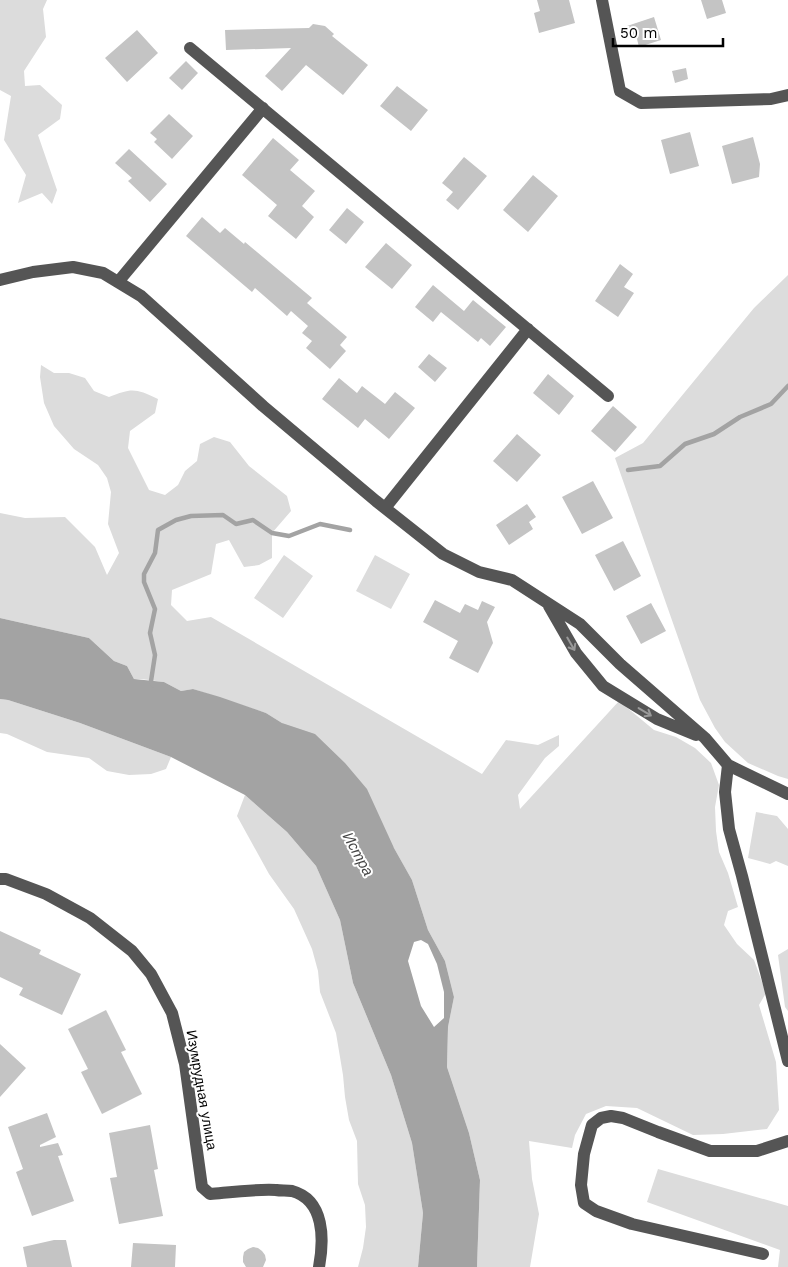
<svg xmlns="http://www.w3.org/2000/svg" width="788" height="1267" viewBox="0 0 788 1267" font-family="'Work Sans',sans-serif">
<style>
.green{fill:#dcdcdc}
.water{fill:#a3a3a3;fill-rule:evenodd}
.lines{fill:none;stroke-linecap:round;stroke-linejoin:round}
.stream{stroke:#a3a3a3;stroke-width:4.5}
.building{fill:#c4c4c4}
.minor{stroke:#555;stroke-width:12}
.oneway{stroke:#999}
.labels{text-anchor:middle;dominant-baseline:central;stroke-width:4;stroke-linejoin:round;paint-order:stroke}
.street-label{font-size:14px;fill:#000;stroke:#fff}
.water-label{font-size:15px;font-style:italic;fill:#444;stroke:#fff}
</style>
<rect width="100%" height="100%" fill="#fff"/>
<path class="green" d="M 0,0 L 47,0 L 43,9 L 46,37 L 24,71 L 25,86 L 40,85 L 62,105 L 60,119 L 38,135 L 57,190 L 52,204 L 42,193 L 18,203 L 26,175 L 4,140 L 11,96 L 0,90 Z
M 788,275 L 788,779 L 778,776 L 748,763 L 725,742 L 715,728 L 700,700 L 615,458 L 643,443 L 754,308 Z
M 41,365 L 54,373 L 69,373 L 85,378 L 94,391 L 109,397 C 132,388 135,388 158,399 L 155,413 L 130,431 L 128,448 L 149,490 L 165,495 L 178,485 L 185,471 L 197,461 L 200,444 L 214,437 L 230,442 L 249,466 L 287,496 L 291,511 L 272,533 L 272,558 L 259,565 L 244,567 L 229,540 L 216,544 L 211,574 L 172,590 L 171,605 L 187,621 L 211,617 L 482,774 L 506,740 L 538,745 L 559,735 L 559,746 L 545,758 L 518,795 L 520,809 L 619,701 L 654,730 L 676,737 L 695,748 L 711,763 L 719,785 L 715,807 L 716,831 L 719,852 L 728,873 L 738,907 L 728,911 L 724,925 L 737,944 L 754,960 L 766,993 L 759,1005 L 776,1062 L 779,1110 L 767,1129 L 723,1134 L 693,1135 L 637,1108 L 606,1106 L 586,1114 L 575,1135 L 572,1148 L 529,1141 L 532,1179 L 539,1214 L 530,1267 L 477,1267 L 480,1180 L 469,1133 L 447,1067 L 448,1027 L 454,997 L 445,961 L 428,930 L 412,880 L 394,848 L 282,723 L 266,713 L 193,689 L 181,691 L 164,682 L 141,679 L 134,679 L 127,666 L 114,661 L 89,638 L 0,618 L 0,513 L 25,518 L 65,517 L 95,547 L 107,575 L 119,553 L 108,524 L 111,492 L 107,478 L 98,465 L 74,449 L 54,426 L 44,403 L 40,377 Z
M 284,555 L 313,576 L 283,618 L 254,598 Z
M 375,555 L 410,574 L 391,609 L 356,591 Z
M 0,699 L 8,700 L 80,723 L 171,757 L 166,769 L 151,774 L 129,775 L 107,771 L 89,758 L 47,752 L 7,734 L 0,733 Z
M 245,795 L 287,832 L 316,866 L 340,920 L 353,983 L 391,1075 L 412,1143 L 423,1213 L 418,1267 L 358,1267 L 363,1248 L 366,1227 L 365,1205 L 358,1184 L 357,1141 L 349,1120 L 345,1097 L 343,1075 L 336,1033 L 320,992 L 318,971 L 312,949 L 294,909 L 269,874 L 237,816 Z
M 756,812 L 777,816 L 788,829 L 788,866 L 776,861 L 770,864 L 748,858 Z
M 788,949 L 788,1011 L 785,1007 L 778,955 Z
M 658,1169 L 788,1206 L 788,1267 L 778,1267 L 780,1250 L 647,1202 Z"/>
<path class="water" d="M 0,618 L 89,638 L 114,661 L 127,666 L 134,679 L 164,682 L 181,691 L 193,689 L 220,697 L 266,713 L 282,723 L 315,734 L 345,763 L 367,789 L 394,848 L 412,880 L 428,930 L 445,961 L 454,997 L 448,1027 L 447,1067 L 469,1133 L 480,1180 L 477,1267 L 418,1267 L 423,1213 L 412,1143 L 391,1075 L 353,983 L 340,920 L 316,866 L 287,832 L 245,795 L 171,757 L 80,723 L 8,700 L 0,699 ZM 421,940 L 428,944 L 437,964 L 444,992 L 444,1018 L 434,1027 L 421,1006 L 408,961 L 414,942 Z"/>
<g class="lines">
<path class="stream" d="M 628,470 L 660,466 L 685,444 L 714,434 L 740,417 L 771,404 L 788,386
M 153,685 L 151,681 L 155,655 L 150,633 L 155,609 L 144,582 L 144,574 L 155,553 L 158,530 L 176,520 L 191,516 L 223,515 L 236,524 L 253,520 L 272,533 L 289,536 L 320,524 L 350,530"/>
</g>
<path class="building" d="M 537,0 L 569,0 L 575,23 L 539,33 L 534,13 L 540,11 Z
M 701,0 L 722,0 L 726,13 L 707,19 Z
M 654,17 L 661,40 L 639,47 L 636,35 L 624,39 L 621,28 Z
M 313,24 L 325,26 L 334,34 L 332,36 L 368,65 L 343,95 L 306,65 L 282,91 L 265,76 L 291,48 L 226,50 L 225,30 L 309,28 Z
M 137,30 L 158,53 L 127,82 L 105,58 Z
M 186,61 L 198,73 L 182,90 L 169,78 Z
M 686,68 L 688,79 L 675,83 L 672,71 Z
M 397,86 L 428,110 L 411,131 L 380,106 Z
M 169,114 L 193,136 L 172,159 L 154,142 L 157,139 L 150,133 Z
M 690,132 L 699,166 L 670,174 L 661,140 Z
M 753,137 L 760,164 L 759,177 L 732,184 L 722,146 Z
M 273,138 L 299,160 L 290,170 L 315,191 L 302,206 L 314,217 L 296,239 L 268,216 L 277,205 L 242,175 Z
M 129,149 L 167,184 L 150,202 L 128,181 L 132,178 L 115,163 Z
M 464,157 L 487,176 L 458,210 L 446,200 L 453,192 L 442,183 Z
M 533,175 L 558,196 L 528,232 L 503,210 Z
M 347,208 L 364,222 L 346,244 L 329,230 Z
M 202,217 L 220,233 L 225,228 L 244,244 L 245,242 L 312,298 L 307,303 L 347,337 L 340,345 L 346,351 L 330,369 L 306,348 L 312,341 L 302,333 L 308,326 L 291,311 L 287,316 L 255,288 L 252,292 L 186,236 Z
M 386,243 L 412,265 L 392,289 L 365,267 Z
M 620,264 L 633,274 L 624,287 L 634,293 L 618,317 L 595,301 Z
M 433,285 L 464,311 L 473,300 L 506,327 L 490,346 L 481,338 L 478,342 L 441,312 L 433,322 L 415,307 Z
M 429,354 L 447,368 L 435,382 L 418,367 Z
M 548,374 L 574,396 L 559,415 L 533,393 Z
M 339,378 L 357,393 L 362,386 L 385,404 L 395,392 L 415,408 L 389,439 L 365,419 L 358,428 L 322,399 Z
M 613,406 L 637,427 L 615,452 L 591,431 Z
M 517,434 L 541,455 L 517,482 L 493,461 Z
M 593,481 L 613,518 L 582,534 L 562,497 Z
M 527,504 L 536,517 L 529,522 L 533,529 L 509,545 L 496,525 Z
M 623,541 L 641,576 L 614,591 L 595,555 Z
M 435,600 L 460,613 L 465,604 L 478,610 L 482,601 L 495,607 L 487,622 L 493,643 L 478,673 L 449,658 L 458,641 L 423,622 Z
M 651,603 L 666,631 L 641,644 L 626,616 Z
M 0,931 L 41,950 L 39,954 L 81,974 L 62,1015 L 19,995 L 23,988 L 0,977 Z
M 106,1010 L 126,1050 L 121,1052 L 142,1094 L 102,1114 L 81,1072 L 88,1069 L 68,1029 Z
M 0,1044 L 26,1068 L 0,1097 Z
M 47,1113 L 56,1137 L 40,1145 L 40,1147 L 58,1143 L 63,1155 L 58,1156 L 74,1201 L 32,1216 L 16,1172 L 23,1169 L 8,1127 Z
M 150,1125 L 158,1169 L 154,1170 L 163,1216 L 119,1224 L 110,1178 L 117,1177 L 109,1133 Z
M 54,1240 L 66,1240 L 72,1267 L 27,1267 L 23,1247 Z
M 133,1243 L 176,1245 L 175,1267 L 131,1267 Z
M 253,1247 L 258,1248 L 262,1251 L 265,1255 L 266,1260 L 263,1267 L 246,1267 L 243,1262 L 243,1257 L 244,1252 L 248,1249 Z"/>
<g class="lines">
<path class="minor" d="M 602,0 L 620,91 L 641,103 L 771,99 L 788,95
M 190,48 L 608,396
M 0,280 L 33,272 L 73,267 L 103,273 L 141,296 L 263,406 L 376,501 L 443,554 L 479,572 L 512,580 L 580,624 L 620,664 L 705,738 L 728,765 L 788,794
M 118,282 L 263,108
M 385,508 L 528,329
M 549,606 L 576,653 L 603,686 L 657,719 L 696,735
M 728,765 L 725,792 L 729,829 L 742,876 L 788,1061
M 0,879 L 6,879 L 46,894 L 90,918 L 132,951 L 151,974 L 172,1013 L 185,1064 L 202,1187 L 210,1194 C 232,1192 254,1189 276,1190 C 281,1191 287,1190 292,1191 C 325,1200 324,1240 319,1267
M 763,1254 L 632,1224 L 596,1211 L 584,1203 L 581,1185 L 584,1154 L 592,1125 L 601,1118 L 611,1116 L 623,1118 L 658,1132 L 710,1151 L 757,1151 L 788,1141"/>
</g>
<defs><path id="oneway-shaft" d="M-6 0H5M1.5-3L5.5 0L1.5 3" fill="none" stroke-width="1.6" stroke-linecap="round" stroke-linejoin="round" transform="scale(1.25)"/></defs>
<g class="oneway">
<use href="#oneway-shaft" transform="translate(571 644) rotate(60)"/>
<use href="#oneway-shaft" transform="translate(645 712) rotate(31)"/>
</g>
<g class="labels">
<g class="street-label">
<text transform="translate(202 1090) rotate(80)">Изумрудная улица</text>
</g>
<g class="water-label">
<text transform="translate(358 854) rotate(61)">Истра</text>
</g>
</g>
<path d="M613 38v8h110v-8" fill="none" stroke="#000000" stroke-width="2.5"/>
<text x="620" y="38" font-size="15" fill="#000000" stroke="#ffffff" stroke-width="4" paint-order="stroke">50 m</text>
</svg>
